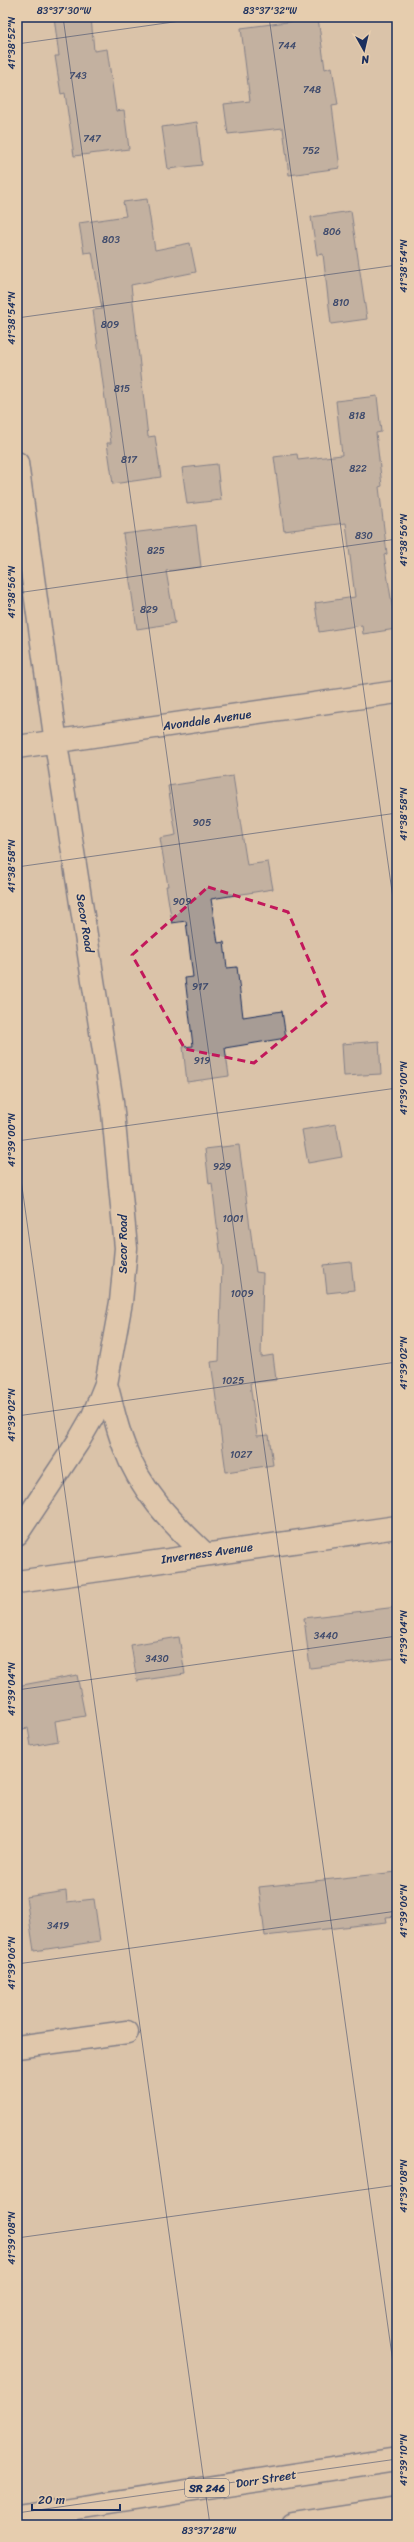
<svg xmlns="http://www.w3.org/2000/svg" width="414" height="2542" viewBox="0 0 414 2542" font-family="Sriracha,sans-serif">
<style>
.building{fill:#a79c95;stroke:#1b2f5e}
.lines{fill:none;stroke-linecap:round;stroke-linejoin:round}
.minor-casing{stroke:#1b2f5e;stroke-width:25}
.major-casing{stroke:#1b2f5e;stroke-width:25}
.minor{stroke:#e6cdae;stroke-width:22}
.major{stroke:#e6cdae;stroke-width:22}
.marked{fill:none;stroke:#c2185b;stroke-width:3;stroke-dasharray:8 5;stroke-linejoin:round}
.ticks{fill:none;stroke:#1b2f5e;stroke-width:1;stroke-opacity:0.45}
.labels{text-anchor:middle;dominant-baseline:central;stroke-width:3;stroke-linejoin:round;paint-order:stroke}
.number-label{font-size:10px;fill:#3e4a6c}
.shield{fill:#e6cdae;stroke:#585e76;stroke-width:1}
.shield-label{font-size:11px;font-weight:bold;fill:#1b2f5e}
.street-label{font-size:12px;fill:#1b2f5e;stroke:#e6cdae}
.neatline{fill:none;stroke:#1b2f5e;stroke-width:1.5}
.ticks-label{font-size:10px;text-anchor:middle;fill:#1b2f5e}
</style>
<rect width="100%" height="100%" fill="#dac3a9"/>
<filter id="ink" filterUnits="userSpaceOnUse"><feTurbulence type="fractalNoise" baseFrequency=".025" numOctaves="2"/><feDisplacementMap in="SourceGraphic" scale="8" xChannelSelector="R" yChannelSelector="G"/><feConvolveMatrix kernelMatrix="1 2 1 2 8 2 1 2 1" color-interpolation-filters="sRGB"/></filter>
<g filter="url(#ink)">
<path class="building" d="M 54,17 L 91,17 L 94,51 L 107,49 L 116,111 L 124,110 L 129,149 L 74,156 L 65,93 L 61,94 L 55,56 L 59,56 Z
M 318,18 L 325,69 L 332,67 L 338,105 L 332,106 L 340,168 L 289,175 L 283,128 L 228,134 L 224,104 L 250,101 L 241,28 Z
M 197,122 L 202,165 L 168,169 L 162,127 Z
M 147,199 L 155,250 L 190,243 L 196,272 L 131,285 L 148,437 L 155,436 L 161,477 L 113,484 L 107,443 L 111,443 L 93,310 L 102,309 L 92,252 L 84,253 L 79,223 L 126,216 L 123,202 Z
M 351,211 L 367,319 L 331,324 L 323,254 L 317,255 L 311,217 Z
M 377,396 L 381,432 L 376,433 L 382,486 L 379,487 L 387,554 L 384,555 L 396,629 L 363,634 L 362,625 L 319,632 L 315,603 L 355,597 L 346,523 L 284,531 L 274,457 L 297,454 L 298,460 L 342,455 L 336,401 Z
M 217,464 L 221,500 L 187,504 L 182,468 Z
M 196,525 L 201,567 L 166,571 L 175,623 L 137,629 L 123,534 Z
M 233,776 L 247,865 L 268,862 L 273,889 L 211,899 L 218,943 L 224,942 L 227,968 L 237,967 L 243,1017 L 282,1011 L 286,1038 L 225,1048 L 229,1076 L 187,1082 L 183,1047 L 193,1046 L 185,978 L 193,977 L 186,921 L 172,923 L 166,886 L 168,886 L 160,838 L 176,835 L 168,786 Z
M 379,1041 L 381,1074 L 344,1076 L 342,1044 Z
M 336,1124 L 342,1157 L 308,1163 L 302,1130 Z
M 239,1145 L 256,1272 L 263,1273 L 261,1357 L 273,1355 L 276,1380 L 250,1383 L 257,1436 L 269,1435 L 273,1465 L 226,1472 L 211,1362 L 219,1361 L 222,1267 L 212,1183 L 209,1184 L 205,1149 Z
M 351,1262 L 354,1290 L 327,1293 L 324,1265 Z
M 397,1607 L 397,1658 L 310,1668 L 304,1618 Z
M 179,1637 L 185,1674 L 137,1681 L 131,1645 Z
M 77,1675 L 85,1716 L 55,1721 L 58,1741 L 31,1746 L 28,1728 L 17,1730 L 17,1686 Z
M 397,1872 L 397,1916 L 386,1917 L 387,1922 L 265,1936 L 259,1887 Z
M 66,1891 L 67,1902 L 94,1899 L 100,1941 L 34,1951 L 26,1897 Z"/>
<g class="lines">
<defs>
<path id="minor" d="M 17,463 L 56,743 L 112,1102 L 126,1248 L 121,1302 L 106,1384 L 93,1416 L 78,1442 L 17,1534
M 17,747 L 397,692
M 106,1384 C 112,1405 116,1426 124,1446 C 140,1490 171,1522 204,1553
M 17,1582 L 397,1527
M 17,2047 L 127,2032"/>
<path id="major" d="M 17,2517 L 397,2459
M 293,2525 L 397,2509"/>
</defs>
<use href="#minor" class="minor-casing"/>
<use href="#major" class="major-casing"/>
<use href="#minor" class="minor"/>
<use href="#major" class="major"/>
</g>
</g>
<path d="M0 0H414V2542H0ZM 208,887 L 288,912 L 327,1002 L 254,1063 L 185,1049 L 132,955 Z" fill="#dac3a9" fill-opacity=".55" fill-rule="evenodd"/>
<path class="marked" d="M 208,887 L 288,912 L 327,1002 L 254,1063 L 185,1049 L 132,955 Z"/>
<path class="ticks" d="M 63,17 L 397,2391M 269,17 L 397,927M 17,44 L 209,17M 17,318 L 397,265M 17,593 L 397,539M 17,867 L 397,813M 17,1141 L 397,1088M 17,1151 L 210,2525M 17,1416 L 397,1362M 17,1690 L 397,1636M 17,1964 L 397,1911M 17,2238 L 397,2185M 17,2513 L 397,2459"/>
<g class="labels">
<g class="number-label">
<text x="287" y="46">744</text>
<text x="78" y="76">743</text>
<text x="312" y="90">748</text>
<text x="92" y="139">747</text>
<text x="311" y="151">752</text>
<text x="332" y="232">806</text>
<text x="111" y="240">803</text>
<text x="341" y="303">810</text>
<text x="110" y="325">809</text>
<text x="122" y="389">815</text>
<text x="357" y="416">818</text>
<text x="129" y="460">817</text>
<text x="358" y="469">822</text>
<text x="364" y="536">830</text>
<text x="156" y="551">825</text>
<text x="149" y="610">829</text>
<text x="202" y="823">905</text>
<text x="182" y="902">909</text>
<text x="200" y="987">917</text>
<text x="202" y="1061">919</text>
<text x="222" y="1167">929</text>
<text x="233" y="1219">1001</text>
<text x="242" y="1294">1009</text>
<text x="233" y="1381">1025</text>
<text x="241" y="1455">1027</text>
<text x="326" y="1636">3440</text>
<text x="157" y="1659">3430</text>
<text x="58" y="1926">3419</text>
</g>
<rect class="shield" x="185" y="2479" width="44" height="18" rx="3"/>
<g class="shield-label">
<text x="207" y="2488">SR 246</text>
</g>
<g class="street-label">
<text transform="translate(207 720) rotate(-8)">Avondale Avenue</text>
<text transform="translate(85 923) rotate(81)">Secor Road</text>
<text transform="translate(123 1244) rotate(-90)">Secor Road</text>
<text transform="translate(207 1553) rotate(-8)">Inverness Avenue</text>
<text transform="translate(266 2479) rotate(-9)">Dorr Street</text>
</g>
</g>
<rect width="414" height="2542" fill="none" stroke="#e6cdae" stroke-width="44"/>
<g transform="translate(364 50) rotate(172)" stroke="#e6cdae" stroke-width="3" paint-order="stroke">
<path d="M0-3L7 15L0 10L-7 15Z" fill="#1b2f5e"/>
<text y="-6" font-size="11" font-weight="bold" text-anchor="middle" fill="#1b2f5e">N</text>
</g>
<path d="M32 2504v6h88v-6" fill="none" stroke="#1b2f5e" stroke-width="2"/>
<text x="38" y="2504" font-size="12" fill="#1b2f5e" stroke="#e6cdae" stroke-width="3" paint-order="stroke">20 m</text>
<rect x="22" y="22" width="370" height="2498" class="neatline"/>
<g class="ticks-label">
<text x="64" y="14">83°37'30"W</text>
<text x="270" y="14">83°37'32"W</text>
<text transform="translate(11 43) rotate(-90)" y="4">41°38'52"N</text>
<text transform="translate(403 266) rotate(-90)" y="4">41°38'54"N</text>
<text transform="translate(11 318) rotate(-90)" y="4">41°38'54"N</text>
<text transform="translate(403 540) rotate(-90)" y="4">41°38'56"N</text>
<text transform="translate(11 592) rotate(-90)" y="4">41°38'56"N</text>
<text transform="translate(403 814) rotate(-90)" y="4">41°38'58"N</text>
<text transform="translate(11 866) rotate(-90)" y="4">41°38'58"N</text>
<text transform="translate(403 1088) rotate(-90)" y="4">41°39'00"N</text>
<text transform="translate(11 1140) rotate(-90)" y="4">41°39'00"N</text>
<text transform="translate(403 1363) rotate(-90)" y="4">41°39'02"N</text>
<text transform="translate(11 1415) rotate(-90)" y="4">41°39'02"N</text>
<text transform="translate(403 1637) rotate(-90)" y="4">41°39'04"N</text>
<text transform="translate(11 1689) rotate(-90)" y="4">41°39'04"N</text>
<text transform="translate(403 1911) rotate(-90)" y="4">41°39'06"N</text>
<text transform="translate(11 1963) rotate(-90)" y="4">41°39'06"N</text>
<text transform="translate(403 2186) rotate(-90)" y="4">41°39'08"N</text>
<text transform="translate(11 2238) rotate(-90)" y="4">41°39'08"N</text>
<text transform="translate(403 2460) rotate(-90)" y="4">41°39'10"N</text>
<text x="209" y="2534">83°37'28"W</text>
</g>
</svg>
